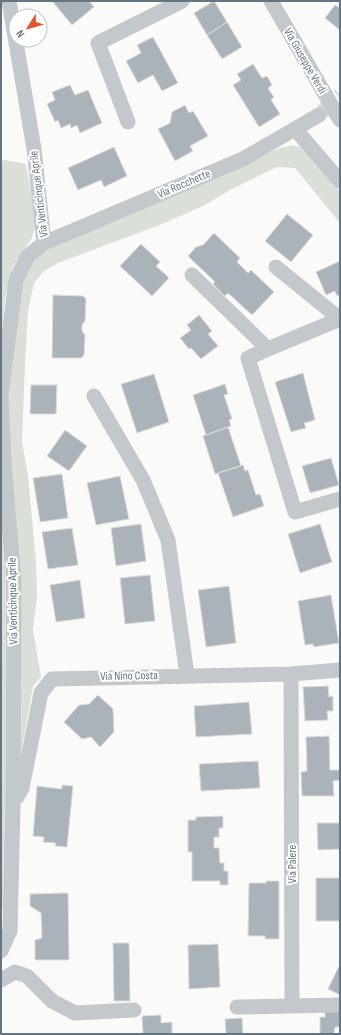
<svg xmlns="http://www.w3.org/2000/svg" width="341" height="1035" viewBox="0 0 341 1035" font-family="'Sofia Sans Condensed',sans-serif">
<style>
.green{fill:#dadfd7}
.building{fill:#aab3b9;stroke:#dcdcda}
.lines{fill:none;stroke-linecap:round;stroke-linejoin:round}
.minor-tunnel{stroke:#d5d9db;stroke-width:15;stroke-dasharray:15 8;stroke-linecap:butt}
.minor{stroke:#c3c8cc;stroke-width:15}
.labels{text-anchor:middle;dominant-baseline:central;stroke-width:4;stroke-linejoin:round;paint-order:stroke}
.street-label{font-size:12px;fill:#657683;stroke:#fff}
</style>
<rect width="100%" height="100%" fill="#fafaf8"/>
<path class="green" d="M 292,145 L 303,148 L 312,156 L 340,192 L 340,223 L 295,168 L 277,167 L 232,189 L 201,207 L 157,226 L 58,263 L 44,271 L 34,283 L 28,310 L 25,364 L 22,442 L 28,476 L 36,561 L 37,597 L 33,630 L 41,677 L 33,686 L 17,776 L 8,394 L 19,283 L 33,258 L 54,243 L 280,148 Z
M 6,160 L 26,164 L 36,224 L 32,238 L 13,267 L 5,298 L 1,339 L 1,161 Z
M 1,501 L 9,583 L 7,908 L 1,908 Z"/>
<path class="building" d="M 52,1 L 89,1 L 94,7 L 72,25 Z
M 214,1 L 227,22 L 207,35 L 194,13 Z
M 335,5 L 340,8 L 340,30 L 325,18 Z
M 227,22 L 242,47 L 222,59 L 207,35 Z
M 153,37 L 178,83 L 162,91 L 153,75 L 138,83 L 126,61 L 141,53 L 137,45 Z
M 253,64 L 262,78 L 267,76 L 272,85 L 268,88 L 274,97 L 271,100 L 280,114 L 259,127 L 233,85 L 241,80 L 237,74 Z
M 70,85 L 75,95 L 88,90 L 102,123 L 80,133 L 77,125 L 71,128 L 70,124 L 61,128 L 58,120 L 55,122 L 47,104 L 55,100 L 52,92 Z
M 185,105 L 189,113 L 193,111 L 208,136 L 190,146 L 193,151 L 175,161 L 158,129 L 170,123 L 172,112 Z
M 114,147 L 127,176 L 104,187 L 101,180 L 78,190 L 68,168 Z
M 287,214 L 313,235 L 291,262 L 265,241 Z
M 214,233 L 240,258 L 237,262 L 248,273 L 251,270 L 274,292 L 252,315 L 228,293 L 225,296 L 213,284 L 215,282 L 188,256 L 196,247 L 203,245 Z
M 141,244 L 160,262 L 156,266 L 169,278 L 152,296 L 120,266 Z
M 340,261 L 340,295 L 337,296 L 335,291 L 326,295 L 316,272 Z
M 53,295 L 83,296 L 86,299 L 85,321 L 82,325 L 82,331 L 85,335 L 84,355 L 81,358 L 52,358 Z
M 199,315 L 212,331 L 208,334 L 218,346 L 201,359 L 191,348 L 189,349 L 180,338 L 191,330 L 187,325 Z
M 303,373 L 315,420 L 304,423 L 306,428 L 291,432 L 275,382 Z
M 154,374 L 169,422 L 137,433 L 121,384 Z
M 225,384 L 228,394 L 224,395 L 232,419 L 229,420 L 231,426 L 206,435 L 193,395 Z
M 31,385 L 57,385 L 56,414 L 30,414 Z
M 228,427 L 241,466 L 215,474 L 203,436 Z
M 65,430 L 87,446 L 69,471 L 47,456 Z
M 331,458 L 339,485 L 310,493 L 302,466 Z
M 243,465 L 245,471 L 248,470 L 256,495 L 260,494 L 264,506 L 233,517 L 218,473 Z
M 62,474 L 68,518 L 40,522 L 33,478 Z
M 120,476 L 129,519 L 96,525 L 87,483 Z
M 141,524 L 146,561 L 116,566 L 111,528 Z
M 320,524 L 332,562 L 300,573 L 288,534 Z
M 72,528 L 78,565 L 48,569 L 42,532 Z
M 150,575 L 155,621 L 125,624 L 120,578 Z
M 80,580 L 85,618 L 56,622 L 50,585 Z
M 229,586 L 236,643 L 206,647 L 198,590 Z
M 331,595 L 339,643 L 314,647 L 313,644 L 305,645 L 298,601 Z
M 328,686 L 329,697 L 333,696 L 333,711 L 327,711 L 328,720 L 305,721 L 303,687 Z
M 98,695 L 113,709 L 114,732 L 100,747 L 91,737 L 82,739 L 64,722 L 79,705 L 89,704 Z
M 249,702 L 252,734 L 196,737 L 194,706 Z
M 329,736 L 330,770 L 340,770 L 340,780 L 333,781 L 334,796 L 302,796 L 301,772 L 307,771 L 306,737 Z
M 258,761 L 260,788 L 201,791 L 199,764 Z
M 62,785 L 73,786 L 67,847 L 55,846 L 56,843 L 43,842 L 44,837 L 33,836 L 37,786 L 62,789 Z
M 223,816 L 223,828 L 219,828 L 219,837 L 214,837 L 214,848 L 219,848 L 220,863 L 224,863 L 224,871 L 228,871 L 228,885 L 220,885 L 220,881 L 192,881 L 192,852 L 188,852 L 188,820 L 196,820 L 196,817 Z
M 317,823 L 340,823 L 340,849 L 318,850 Z
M 316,878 L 340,878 L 340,921 L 316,921 Z
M 266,881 L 279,881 L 279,939 L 265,939 L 265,936 L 248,936 L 249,883 L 266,883 Z
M 68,893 L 69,960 L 35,960 L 35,940 L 42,938 L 41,913 L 30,906 L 30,894 Z
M 113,943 L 129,943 L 130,1001 L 114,1001 Z
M 218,944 L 220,987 L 189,989 L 188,945 Z
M 339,966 L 340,966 L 340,995 L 328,989 Z
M 325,1011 L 340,1011 L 340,1024 L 339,1027 L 335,1027 L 334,1034 L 320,1034 L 320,1017 L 325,1017 Z
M 161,1015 L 161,1023 L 172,1022 L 172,1034 L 143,1034 L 142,1016 Z
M 242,1018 L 243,1034 L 226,1034 L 225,1019 Z"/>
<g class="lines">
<path class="minor-tunnel" d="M 322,112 L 340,95"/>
<path class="minor" d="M 271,1 L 340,120
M 128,122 L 98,43 L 182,1
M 295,129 L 340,181
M 44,243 L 243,159 L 319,115
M 276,267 L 340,319
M 192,275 L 268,349 L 340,319
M 268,349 L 248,358 L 295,512 L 340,499
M 94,396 L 143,480 L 168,540 L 187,675
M 291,674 L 292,1005
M 17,797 L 22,788 L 41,693 L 52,679 L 291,674 L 340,670
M 1,951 L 10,931 L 13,806 L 14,582 L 4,462 L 1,395 L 16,280 L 28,256 L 44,243 L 34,149 L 9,1
M 1,980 L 15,972 L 27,976 L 52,1001 L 75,1013 L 134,1010
M 237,1007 L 340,1005"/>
</g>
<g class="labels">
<g class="street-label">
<text transform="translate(305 61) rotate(60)">Via Giuseppe Verdi</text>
<text transform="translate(184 184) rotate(-23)">Via Rocchette</text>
<text transform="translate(39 194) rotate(-97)">Via Venticinque Aprile</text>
<text transform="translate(13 601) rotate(-91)">Via Venticinque Aprile</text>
<text transform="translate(129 676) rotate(-1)">Via Nino Costa</text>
<text transform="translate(292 864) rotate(-90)">Via Palere</text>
</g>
</g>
<rect width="341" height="1035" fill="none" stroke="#657683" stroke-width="4"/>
<g transform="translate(28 28) rotate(233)"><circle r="19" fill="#ffffff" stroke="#c1c8cd"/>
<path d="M0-3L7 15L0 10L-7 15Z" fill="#e4572e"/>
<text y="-6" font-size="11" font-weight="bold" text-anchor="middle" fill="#657683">N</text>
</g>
</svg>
